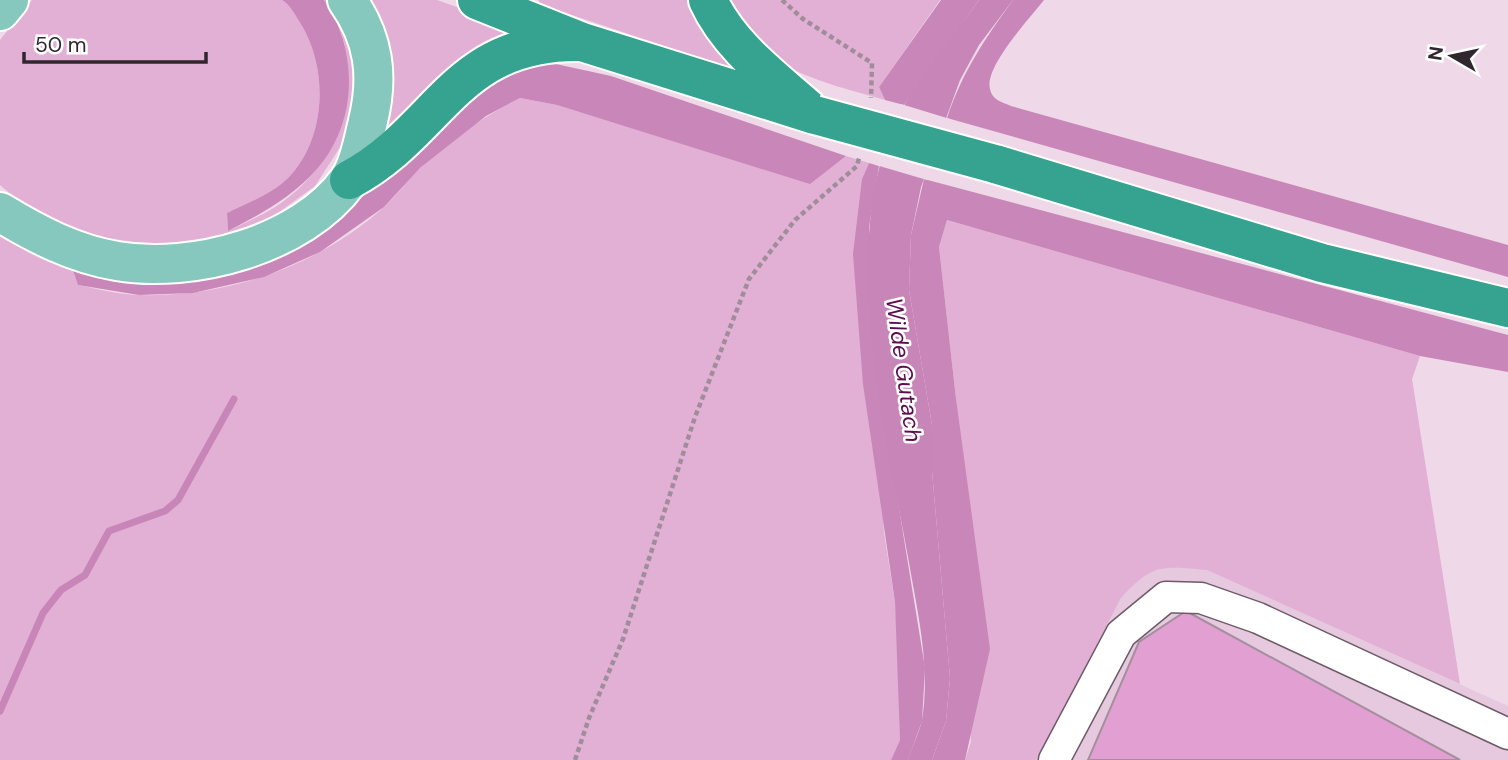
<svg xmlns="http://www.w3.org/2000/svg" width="1508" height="760" viewBox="0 0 1508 760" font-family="'DM Sans',sans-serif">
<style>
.built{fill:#e6c9de}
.green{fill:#e2afd5}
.forest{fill:#c887b8}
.water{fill:#c886b8}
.pier{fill:#efd8e8}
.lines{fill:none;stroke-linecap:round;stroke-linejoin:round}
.stream{stroke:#c886b8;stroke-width:7}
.building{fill:#e29fd1;stroke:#a48f9e;stroke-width:2}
.minor-casing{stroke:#6e5a68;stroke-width:33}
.major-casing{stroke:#fff;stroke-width:42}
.highway-casing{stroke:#fff;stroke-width:42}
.path{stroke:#9f8e9a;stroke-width:4.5;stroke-dasharray:5 3.5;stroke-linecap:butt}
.minor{stroke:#fff;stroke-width:30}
.major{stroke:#86c8bd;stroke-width:38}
.highway{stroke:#36a391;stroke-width:38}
.highway-bridge-casing{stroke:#fff;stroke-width:42;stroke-linecap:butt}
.highway-bridge{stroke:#36a391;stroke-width:38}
.labels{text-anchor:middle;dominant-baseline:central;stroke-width:5;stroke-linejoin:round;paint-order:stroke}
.water-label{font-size:23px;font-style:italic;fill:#5c0c4f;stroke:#fff}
</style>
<rect width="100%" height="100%" fill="#efd8e8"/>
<path class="built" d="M 1171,566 L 1207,570 L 1508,706 L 1508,760 L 1036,760 L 1121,598 L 1140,576 Z"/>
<path class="green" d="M 32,0 L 282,0 C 290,5 294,13 299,21 C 329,67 327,138 288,178 C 272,194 247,203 227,213 L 228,231 C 243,224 258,217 272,209 C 343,166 374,70 324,0 L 330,0 L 337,7 L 360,78 L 346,138 L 315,186 L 264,223 L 228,239 L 130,249 L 39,218 L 0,185 L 0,40 Z
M 355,0 L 437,0 L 528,32 L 367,156 Z
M 539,0 L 695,0 L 748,74 L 539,4 Z
M 720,0 L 940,0 L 879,87 L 885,100 C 841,87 788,76 755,43 C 742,30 731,14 720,0 Z
M 520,98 L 557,105 L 810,183 L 846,156 L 869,163 L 862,179 L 884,533 L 895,602 L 899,670 L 900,740 L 891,760 L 0,760 L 0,235 L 72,268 L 78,285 C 98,289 120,295 141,295 C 227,298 320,265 384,207 C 397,195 408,180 420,168 C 449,139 484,117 520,98 Z
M 947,220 L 1420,356 L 1412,379 L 1460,684 L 1207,570 C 1164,566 1152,563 1121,598 L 1036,760 L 965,760 L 971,742 L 956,399 L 939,247 Z"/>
<path class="forest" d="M 282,0 L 324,0 C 359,49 358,124 316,170 C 291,198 261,214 228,231 L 227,213 C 247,203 272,194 288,178 C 327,138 329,67 299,21 C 294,13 290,5 282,0 Z
M 941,0 L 979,0 L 904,105 L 885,100 L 879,87 Z
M 1013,0 L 1044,0 C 1030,18 984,67 990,89 C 992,100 1002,102 1011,106 L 1508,245 L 1508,277 L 947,118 C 963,71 984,40 1013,0 Z
M 542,61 L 611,76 L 846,156 L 810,184 L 557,105 L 520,98 L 486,116 L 421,167 L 384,207 L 320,252 L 264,277 L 193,293 L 139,295 L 78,285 L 72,268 L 242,261 L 462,87 Z
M 869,163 L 879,166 L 869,227 L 869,282 L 876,367 L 925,668 L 922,721 L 908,760 L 891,760 L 900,740 L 895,602 L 863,384 L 853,254 L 862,179 Z
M 924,179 L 1508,335 L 1508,372 L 1420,356 L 947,220 L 939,247 L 956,399 L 990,649 L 965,760 L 932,760 L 946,721 L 950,678 L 932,471 L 932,425 L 909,290 L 911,235 Z"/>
<path class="water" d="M 979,0 L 1013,0 L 979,45 L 960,80 L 921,187 L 911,235 L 909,290 L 932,425 L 932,471 L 950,678 L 946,721 L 932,760 L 908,760 C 912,747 919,733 922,720 C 931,666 917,610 908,557 C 884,425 833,226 905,104 C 926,67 955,34 979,0 Z"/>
<path class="pier" d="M 901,104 L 950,119 L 927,180 L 876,165 Z"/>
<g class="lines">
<path class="stream" d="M 0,711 L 43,613 L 61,590 L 85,575 L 109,531 L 165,511 L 178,500 L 234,399"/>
</g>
<path class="building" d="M 1186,611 L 1460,760 L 1088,760 L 1139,642 Z"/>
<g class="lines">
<defs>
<path id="minor" d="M 1054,760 L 1121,634 L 1166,597 L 1201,598 L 1258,618 L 1508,734"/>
<path id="major" d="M 0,11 L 9,0
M 0,212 C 36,234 74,254 117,261 C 192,274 302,245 348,181 C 359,167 364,138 368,121 C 379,76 374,38 347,0"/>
<path id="highway" d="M 477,0 L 582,42 L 815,115
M 708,0 C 729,46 772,77 808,109
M 995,164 L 1322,263 L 1508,308
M 349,180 C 441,131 453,42 577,42"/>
</defs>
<use href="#minor" class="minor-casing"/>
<use href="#major" class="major-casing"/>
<use href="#highway" class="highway-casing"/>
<path class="path" d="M 782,0 L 803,19 L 872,63 L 871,98
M 575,760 L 589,718 L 623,639 L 695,417 L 749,279 L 795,220 L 857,166 L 859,158"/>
<use href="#minor" class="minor"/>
<use href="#major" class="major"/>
<use href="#highway" class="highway"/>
<defs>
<path id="highway-bridge" d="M 815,115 L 995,164"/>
</defs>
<use href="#highway-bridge" class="highway-bridge-casing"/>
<use href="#highway-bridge" class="highway-bridge"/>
</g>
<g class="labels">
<g class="water-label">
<text transform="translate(904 370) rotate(82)">Wilde Gutach</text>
</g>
</g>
<g transform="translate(1452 56) rotate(279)" stroke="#ffffff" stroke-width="5" paint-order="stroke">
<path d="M0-5L12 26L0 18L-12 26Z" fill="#30272e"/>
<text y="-10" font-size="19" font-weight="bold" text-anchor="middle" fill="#30272e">N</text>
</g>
<path d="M24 52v10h182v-10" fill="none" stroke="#30272e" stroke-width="3.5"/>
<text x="35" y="52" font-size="21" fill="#30272e" stroke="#ffffff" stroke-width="5" paint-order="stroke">50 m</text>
</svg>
